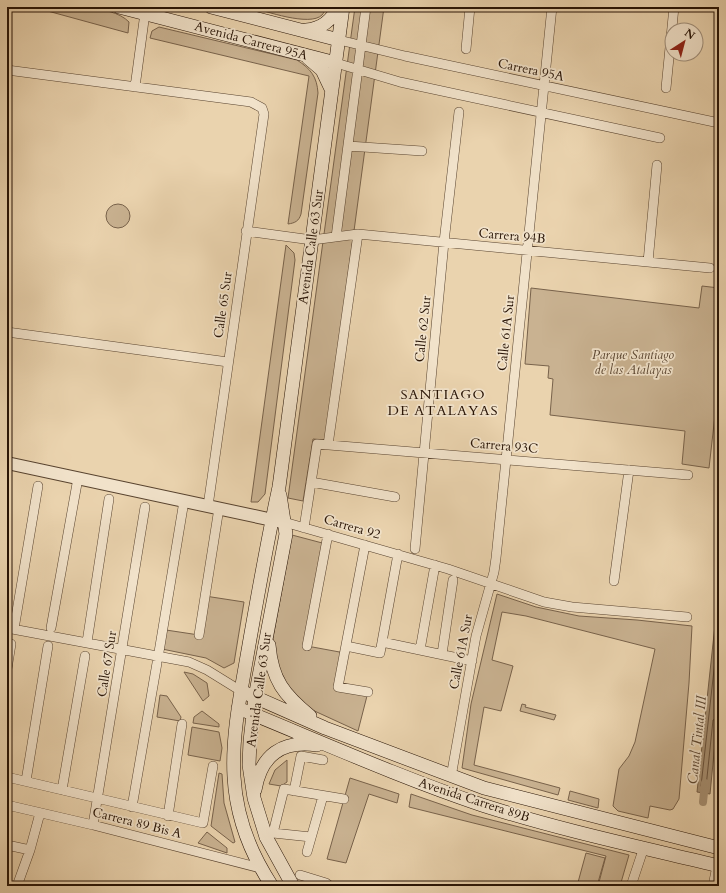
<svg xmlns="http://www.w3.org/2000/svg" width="726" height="893" viewBox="0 0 726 893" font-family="Cardo,serif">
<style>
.green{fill:#c9b291;stroke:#78624b}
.water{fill:#a89275;stroke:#745f48}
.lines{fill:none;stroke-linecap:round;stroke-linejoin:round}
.shore{stroke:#68523d;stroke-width:1}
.canal{stroke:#a89275;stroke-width:8}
.minor-casing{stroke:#58432f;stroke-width:10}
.tertiary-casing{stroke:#58432f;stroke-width:14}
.secondary-casing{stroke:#271305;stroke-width:14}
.minor{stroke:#f1e2ca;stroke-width:9}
.tertiary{stroke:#f1e2ca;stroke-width:12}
.secondary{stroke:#f1e2ca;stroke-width:13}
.labels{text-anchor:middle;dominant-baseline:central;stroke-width:3.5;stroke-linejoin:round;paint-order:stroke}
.street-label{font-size:13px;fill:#271305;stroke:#f1e2ca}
.park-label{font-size:13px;font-style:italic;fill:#58432f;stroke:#f1e2ca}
.neighbourhood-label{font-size:14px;letter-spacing:1px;fill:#271305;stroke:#f1e2ca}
.water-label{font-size:14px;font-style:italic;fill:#5b4632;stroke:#f1e2ca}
</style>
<rect width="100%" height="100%" fill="#ead3ae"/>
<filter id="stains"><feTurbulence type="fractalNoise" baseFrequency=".005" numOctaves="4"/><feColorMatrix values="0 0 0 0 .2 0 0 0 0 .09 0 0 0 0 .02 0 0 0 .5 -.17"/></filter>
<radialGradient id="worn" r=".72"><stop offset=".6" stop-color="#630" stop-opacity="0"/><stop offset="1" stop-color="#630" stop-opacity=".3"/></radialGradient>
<path class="green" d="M 33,7 C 58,7 111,3 129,22 L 128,33 Z
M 250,7 L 292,7 L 300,9 L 305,7 L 326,7 C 325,10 324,13 322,15 C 310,27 265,11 250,7 Z
M 355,7 L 384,7 L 326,440 L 313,439 L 303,501 L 288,498 Z
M 159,27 L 297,60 C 311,69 317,77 318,93 L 301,214 C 299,221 295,223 288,224 L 309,76 L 150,38 L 152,31 Z
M106 216a12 12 0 1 1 24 0a12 12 0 1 1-24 0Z
M 286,245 L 294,253 L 295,260 L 265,494 L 258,502 L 251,502 Z
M 702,286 L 719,288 L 719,380 L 709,468 L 682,464 L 685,431 L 550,415 L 553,379 L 548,378 L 549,366 L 525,364 L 531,288 L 699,308 Z
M 292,535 L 326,544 L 307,646 L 345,653 L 338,687 L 368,692 L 358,731 L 308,708 L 293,697 L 276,662 L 273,638 Z
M 497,594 L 536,607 L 579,616 L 637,620 L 692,626 L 689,683 L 679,799 L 673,809 L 670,810 L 650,806 L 648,818 L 618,811 L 613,806 L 619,769 L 629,756 L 635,742 L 655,649 L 526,616 L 502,612 L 492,660 L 513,666 L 501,711 L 484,707 L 474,765 L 560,788 L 558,795 L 462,768 L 471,704 Z
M 205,596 L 244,602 L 234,663 L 224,668 L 206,658 L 162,649 L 166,630 L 199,635 Z
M 184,672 L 193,674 L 207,683 L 209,696 L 203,701 Z
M 160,695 L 167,696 L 181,717 L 180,721 L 157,717 Z
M 522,704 L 526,705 L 525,707 L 556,715 L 554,720 L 520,711 Z
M 202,711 L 219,724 L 219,727 L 193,723 L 194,717 Z
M 192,727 L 219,732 L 222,748 L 220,761 L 188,755 Z
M 287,760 L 287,782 L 281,786 L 269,784 L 275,770 Z
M 219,773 L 222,774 L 224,803 L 235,842 L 233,843 L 211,826 Z
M 350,778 L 399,794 L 397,803 L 369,794 L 346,863 L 327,859 Z
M 570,791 L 599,799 L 598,808 L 568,800 Z
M 411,794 L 472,815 L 629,855 L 620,886 L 598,886 L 606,856 L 409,807 Z
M 207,832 L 227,848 L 227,853 L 198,843 Z
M 586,853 L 605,858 L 597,886 L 577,886 Z"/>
<path class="water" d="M 719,588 L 719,702 L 710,794 L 697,792 Z"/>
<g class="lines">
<path class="shore" d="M 719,625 L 701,786 L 703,789 L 706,787 L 713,720 L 719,717
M 719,670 L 715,709 L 719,711"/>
<path class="canal" d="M 703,802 L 705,783"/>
<defs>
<path id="minor" d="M 339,40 L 405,56 L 719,123
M 466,49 L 470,7
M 336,63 L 400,82 L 660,138
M 7,70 L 251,102 L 262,108 L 264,114 L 208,506
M 135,87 L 145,13
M 666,88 L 674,7
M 348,146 L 422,151
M 246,231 L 312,240 L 358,234 L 710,268
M 336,237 L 366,7
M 648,262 L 657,165
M 7,332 L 228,362
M 328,445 L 358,234
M 311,482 L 395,497
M 284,522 L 448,569 L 544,602 L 572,607 L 687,617
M 304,528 L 317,444 L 688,475
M 365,545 L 338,687 L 368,692
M 415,549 L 444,242 L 459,112
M 614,581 L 629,470
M 7,628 L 189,662 L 207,670 L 241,691
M 51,628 L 78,478
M 14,629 L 38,486
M 199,635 L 219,508
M 87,642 L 109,499
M 382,642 L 472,661
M 307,646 L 328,534
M 346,646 L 380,653 L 398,554
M 420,650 L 435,565
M 159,652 L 184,501
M 442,654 L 453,580
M 7,669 L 11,644
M 7,777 L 203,823 L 213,766
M 451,777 L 476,636 L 494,572 L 496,558 L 552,7
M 26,781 L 48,646
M 62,790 L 85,656
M 294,791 L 301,756 L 323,760
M 7,805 L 93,825 L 260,868
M 132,807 L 157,663
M 168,816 L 182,724
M 93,825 L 145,507
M 273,833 L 284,789 L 344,799
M 269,835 L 273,833 L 311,837
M 7,845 L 30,850
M 307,852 L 323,796
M 300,875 L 326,883 L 330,886
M 17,886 L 30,850 L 40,813
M 631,886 L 644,847
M 713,886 L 716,871"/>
<path id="tertiary" d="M 7,463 L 282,522"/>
<path id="secondary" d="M 119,7 L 336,63
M 211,7 L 339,40
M 306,30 C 321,29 332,20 338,7
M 308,58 L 322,70 L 332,91
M 280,495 L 286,534 L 255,697 L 250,741 L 249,765 L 254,798 L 266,837 L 293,886
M 269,645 C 272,680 284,695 310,716
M 241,691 L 325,728 L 484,788 L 719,848
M 238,708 C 319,741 399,777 482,805 C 560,830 640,847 719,866
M 255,790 C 261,755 282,740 317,745
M 272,886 C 215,800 234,733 250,639 C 259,588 268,537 279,487 L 343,7"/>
</defs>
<use href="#minor" class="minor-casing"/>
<use href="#tertiary" class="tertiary-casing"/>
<use href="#secondary" class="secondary-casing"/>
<use href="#minor" class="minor"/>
<use href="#tertiary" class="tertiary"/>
<use href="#secondary" class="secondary"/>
</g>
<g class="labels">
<g class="street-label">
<text transform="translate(251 41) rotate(15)">Avenida Carrera 95A</text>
<text transform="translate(531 70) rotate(12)">Carrera 95A</text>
<text transform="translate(512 236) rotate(5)">Carrera 94B</text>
<text transform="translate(311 247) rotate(-82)">Avenida Calle 63 Sur</text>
<text transform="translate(223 305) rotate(-82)">Calle 65 Sur</text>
<text transform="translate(423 329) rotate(-84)">Calle 62 Sur</text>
<text transform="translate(506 333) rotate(-84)">Calle 61A Sur</text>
<text transform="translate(504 446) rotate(5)">Carrera 93C</text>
<text transform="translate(352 527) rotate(16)">Carrera 92</text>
<text transform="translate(461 652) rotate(-79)">Calle 61A Sur</text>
<text transform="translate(107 664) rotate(-81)">Calle 67 Sur</text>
<text transform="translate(259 690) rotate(-82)">Avenida Calle 63 Sur</text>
<text transform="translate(474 800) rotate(18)">Avenida Carrera 89B</text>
<text transform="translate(137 823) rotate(14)">Carrera 89 Bis A</text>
</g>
<g class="park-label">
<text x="633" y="355">Parque Santiago<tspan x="633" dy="15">de las Atalayas</tspan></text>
</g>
<g class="neighbourhood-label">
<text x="443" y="394">SANTIAGO<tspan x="443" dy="16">DE ATALAYAS</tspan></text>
</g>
<g class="water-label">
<text transform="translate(697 740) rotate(-84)">Canal Tintal III</text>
</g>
</g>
<rect width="726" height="893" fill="none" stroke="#ead3ae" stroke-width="24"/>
<rect x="8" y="8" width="710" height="877" fill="none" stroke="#271305" stroke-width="2"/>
<rect x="12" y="12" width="702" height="869" fill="none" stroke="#271305"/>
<g transform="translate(684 42) rotate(36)"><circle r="19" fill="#f1e2ca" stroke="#a08f7b"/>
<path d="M0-3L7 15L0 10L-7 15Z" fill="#8f2418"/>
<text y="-6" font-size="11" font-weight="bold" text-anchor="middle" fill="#271305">N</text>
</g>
<rect width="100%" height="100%" filter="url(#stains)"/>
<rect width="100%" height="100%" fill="url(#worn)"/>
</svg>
